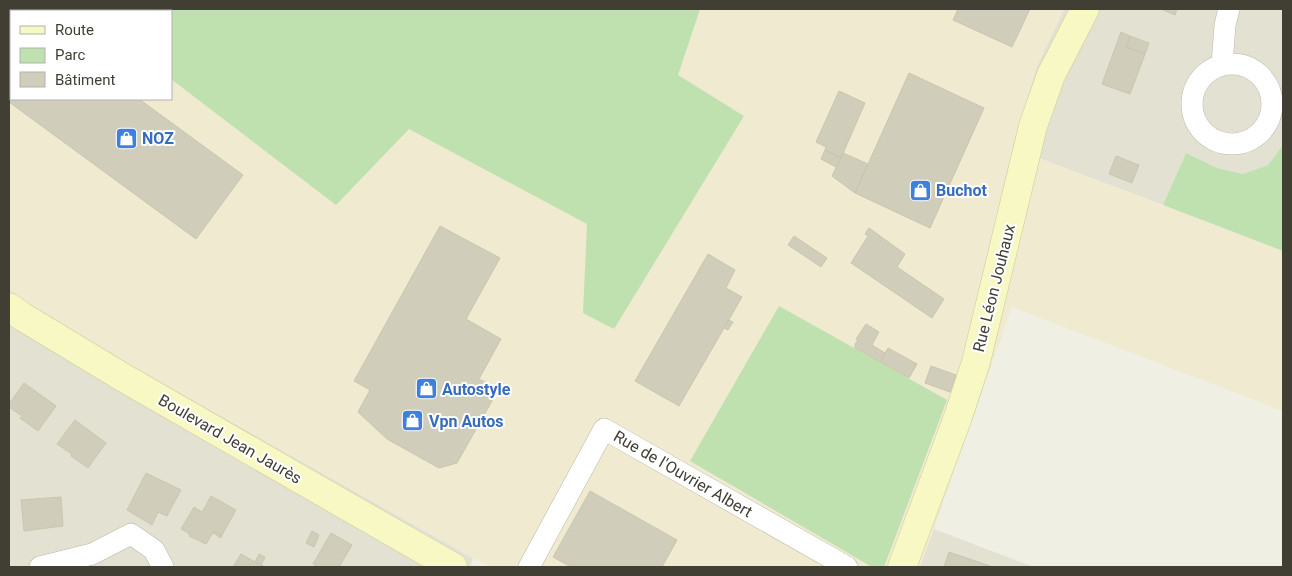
<svg xmlns="http://www.w3.org/2000/svg" width="1292" height="576" viewBox="0 0 1292 576" font-family="Roboto,sans-serif">
<style>
.residential{fill:#e3e2d2}
.commercial{fill:#f0ead0;fill-rule:evenodd}
.green{fill:#bfe1b0}
.building{fill:#d0cdba;stroke:#cac6ae}
.lines{fill:none;stroke-linecap:round;stroke-linejoin:round}
.street-casing{stroke:#bab8a7;stroke-width:22}
.secondary-casing{stroke:#cbca97;stroke-width:29}
.street{stroke:#fff;stroke-width:21}
.secondary{stroke:#f8f8c5;stroke-width:28}
.labels{text-anchor:middle;dominant-baseline:central;stroke-width:4;stroke-linejoin:round;paint-order:stroke}
.shop-label{font-size:16px;font-weight:bold;fill:#366cbe;stroke:#fff;text-anchor:start}
.street-label{font-size:16px;fill:#413f34;stroke:#fff}
</style>
<rect width="100%" height="100%" fill="#f0efe4"/>
<path class="residential" d="M 1064,9 L 1283,9 L 1283,145 L 1268,165 L 1243,174 L 1217,168 L 1186,153 L 1163,205 L 1012,148 L 1037,66 Z
M 9,289 L 50,320 L 473,558 L 470,567 L 9,567 Z
M 934,529 L 1034,567 L 920,567 Z"/>
<path class="commercial" d="M 9,9 L 1064,9 L 1037,66 L 1012,148 L 1283,251 L 1283,411 L 1012,307 L 934,529 L 920,567 L 490,567 L 50,320 L 9,289 ZM 11,11 L 171,11 L 171,99 L 11,99 Z"/>
<path class="green" d="M 80,9 L 700,9 L 678,75 L 744,116 L 614,329 L 583,313 L 587,224 L 409,129 L 336,205 L 171,79 L 171,11 L 83,11 Z
M 1283,145 L 1283,251 L 1163,205 L 1186,153 L 1217,168 L 1243,174 L 1268,165 Z
M 779,306 L 947,400 L 884,567 L 872,567 L 690,461 Z"/>
<path class="building" d="M 958,9 L 1030,9 L 1012,47 L 953,20 Z
M 1161,9 L 1177,9 L 1175,15 Z
M 1121,32 L 1130,36 L 1126,47 L 1145,54 L 1130,94 L 1102,84 Z
M 1130,36 L 1149,43 L 1145,54 L 1126,47 Z
M 11,63 L 11,99 L 139,99 L 243,175 L 196,239 L 9,102 L 9,67 Z
M 909,73 L 984,108 L 930,228 L 855,193 Z
M 839,91 L 865,103 L 841,158 L 825,150 L 826,147 L 816,142 Z
M 825,150 L 841,158 L 836,167 L 821,159 Z
M 843,153 L 868,164 L 855,193 L 832,176 Z
M 1116,156 L 1139,165 L 1132,183 L 1109,174 Z
M 440,226 L 500,258 L 466,319 L 501,339 L 479,379 L 487,383 L 492,401 L 457,463 L 439,468 L 387,439 L 358,412 L 370,390 L 354,381 Z
M 869,228 L 905,254 L 897,267 L 944,299 L 932,318 L 851,263 L 868,236 L 865,234 Z
M 794,236 L 827,258 L 821,267 L 788,245 Z
M 708,254 L 735,270 L 726,288 L 742,297 L 679,406 L 635,381 Z
M 728,320 L 733,322 L 728,330 L 724,328 Z
M 866,324 L 879,332 L 872,345 L 885,353 L 880,362 L 855,348 L 855,344 L 858,340 L 856,339 Z
M 888,348 L 917,364 L 909,378 L 880,362 Z
M 931,366 L 956,375 L 950,392 L 925,383 Z
M 24,383 L 56,406 L 38,431 L 20,418 L 22,416 L 9,407 L 9,404 Z
M 75,420 L 106,443 L 88,468 L 71,456 L 72,454 L 57,444 Z
M 146,473 L 181,490 L 167,516 L 158,512 L 152,525 L 127,510 Z
M 590,491 L 677,540 L 662,567 L 571,567 L 553,557 Z
M 211,496 L 236,510 L 222,535 L 214,531 L 206,544 L 189,536 L 190,534 L 181,529 L 194,507 L 202,512 Z
M 61,497 L 63,526 L 24,531 L 21,500 Z
M 214,531 L 222,535 L 221,538 L 213,533 Z
M 312,531 L 319,535 L 314,547 L 306,543 Z
M 331,533 L 352,545 L 339,567 L 318,567 L 313,564 Z
M 949,552 L 993,567 L 944,567 Z
M 241,554 L 255,562 L 266,567 L 233,567 Z
M 259,554 L 265,557 L 261,565 L 255,562 Z"/>
<g class="lines">
<defs>
<path id="street" d="M1192 104a40 40 0 1 1 80 0a40 40 0 1 1-80 0Z
M 1222,64 L 1225,25 L 1229,9
M 40,567 L 92,554 L 131,534 L 154,550 L 163,567
M 529,567 L 604,429 L 847,567"/>
<path id="secondary" d="M 9,307 L 23,317 L 124,378 L 453,567
M 902,567 L 958,417 L 976,362 L 1033,126 L 1051,75 L 1085,9"/>
</defs>
<use href="#street" class="street-casing"/>
<use href="#secondary" class="secondary-casing"/>
<use href="#street" class="street"/>
<use href="#secondary" class="secondary"/>
</g>
<defs>
<symbol id="shop-square" viewBox="-11 -11 22 22"><rect x="-9" y="-9" width="18" height="18" rx="4" fill="#3f7fe0" stroke="#fff"/><path d="M-5-2.5h2.3a2.7 3.5 0 0 1 5.4 0H5L5.5 6h-11ZM-1.5-2.5h3a1.5 2.3 0 0 0-3 0Z" fill="#fff"/></symbol>
</defs>
<g fill-rule="evenodd">
<use href="#shop-square" x="114" y="126" width="25" height="25"/>
<use href="#shop-square" x="908" y="178" width="25" height="25"/>
<use href="#shop-square" x="414" y="376" width="25" height="25"/>
<use href="#shop-square" x="400" y="408" width="25" height="25"/>
</g>
<g class="labels">
<g class="shop-label">
<text x="142" y="138">NOZ</text>
<text x="936" y="190">Buchot</text>
<text x="442" y="389">Autostyle</text>
<text x="429" y="421">Vpn Autos</text>
</g>
<g class="street-label">
<text transform="translate(994 288) rotate(-76)">Rue Léon Jouhaux</text>
<text transform="translate(230 439) rotate(30)">Boulevard Jean Jaurès</text>
<text transform="translate(683 474) rotate(30)">Rue de l'Ouvrier Albert</text>
</g>
</g>
<rect width="1292" height="576" fill="none" stroke="#413f34" stroke-width="20"/>
<rect x="10" y="10" width="162" height="90" fill="#ffffff" stroke="#b3b2ae"/>
<rect x="20" y="26" width="25" height="8" fill="#f8f8c5" stroke="#b3b2ae"/>
<text x="55" y="35" font-size="15" fill="#413f34">Route</text>
<rect x="20" y="48" width="25" height="15" fill="#bfe1b0" stroke="#b3b2ae"/>
<text x="55" y="60" font-size="15" fill="#413f34">Parc</text>
<rect x="20" y="72" width="25" height="15" fill="#d0cdba" stroke="#b3b2ae"/>
<text x="55" y="85" font-size="15" fill="#413f34">Bâtiment</text>
</svg>
